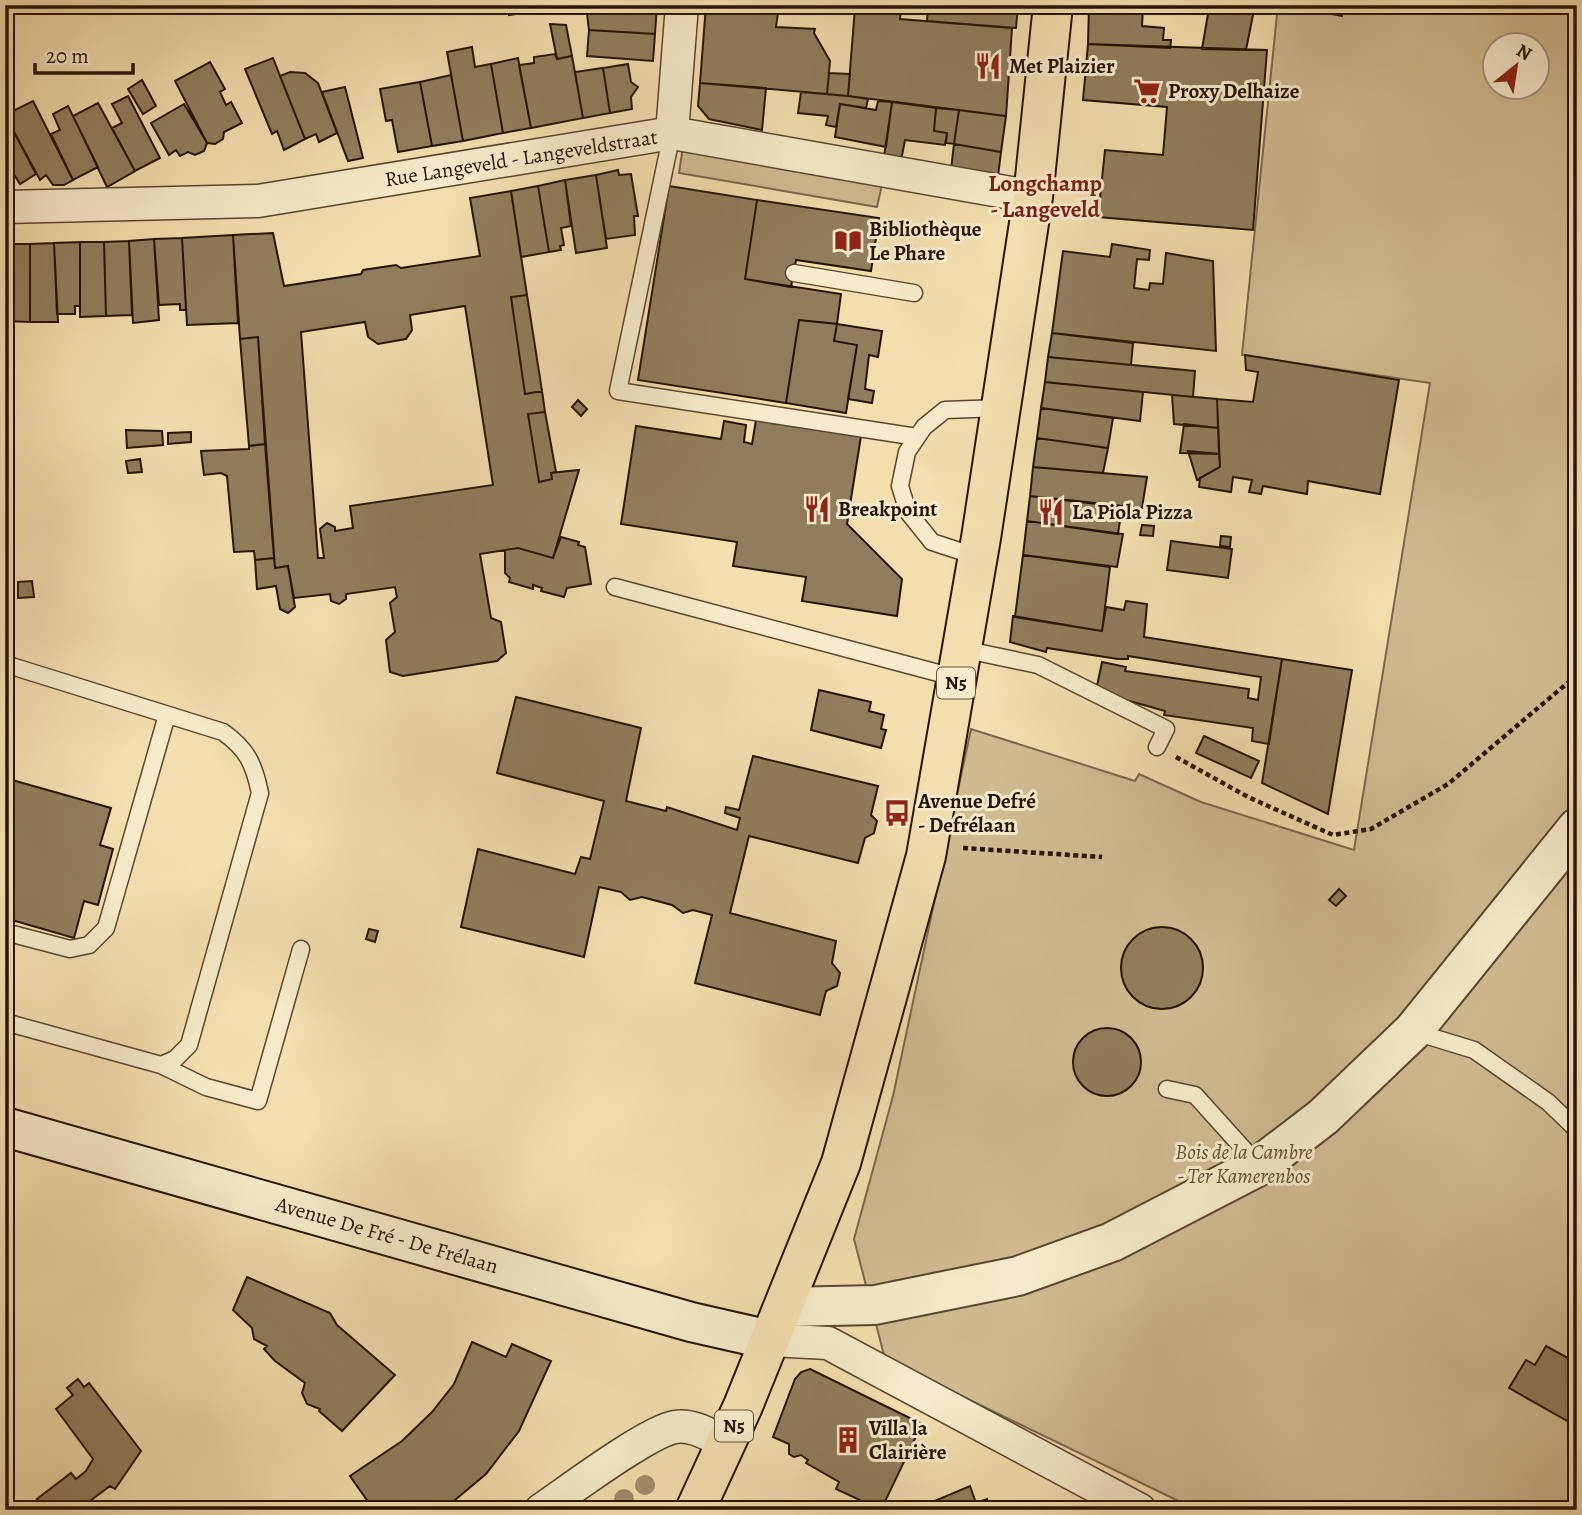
<svg xmlns="http://www.w3.org/2000/svg" width="1582" height="1515" viewBox="0 0 1582 1515" font-family="Alegreya,serif">
<style>
.green{fill:#d0bb91;stroke:#7c674c;stroke-width:2;fill-rule:evenodd}
.building{fill:#917d5d;stroke:#271306;stroke-width:2;fill-rule:evenodd}
.lines{fill:none;stroke-linecap:round;stroke-linejoin:round}
.service-casing{stroke:#5a4630;stroke-width:19}
.minor-casing{stroke:#5a4630;stroke-width:35}
.tertiary-casing{stroke:#5a4630;stroke-width:42}
.secondary-casing{stroke:#271306;stroke-width:42}
.primary-casing{stroke:#271306;stroke-width:42}
.path{stroke:#271306;stroke-width:4.5;stroke-dasharray:5 3.5;stroke-linecap:butt}
.service{stroke:#f7eaca;stroke-width:16}
.minor{stroke:#f7eaca;stroke-width:32}
.tertiary{stroke:#f7eaca;stroke-width:38}
.secondary{stroke:#f7eaca;stroke-width:38}
.primary{stroke:#f3deae;stroke-width:38}
.tree{fill:#a38f6d}
.labels{text-anchor:middle;dominant-baseline:central;stroke-width:6;stroke-linejoin:round;paint-order:stroke}
.shield{fill:#f7eaca;stroke:#655441;stroke-width:2}
.shield-label{font-size:19px;font-weight:bold;fill:#271306}
.poi-label{font-size:21px;font-weight:bold;fill:#271306;stroke:#f7eaca;text-anchor:start}
.street-label{font-size:21px;fill:#271306;stroke:#f7eaca}
.park-label{font-size:21px;font-style:italic;fill:#624e37;stroke:#f7eaca}
.neighbourhood-label{font-size:23px;font-weight:bold;fill:#7a1f14;stroke:#f7eaca}
</style>
<rect width="100%" height="100%" fill="#f3deae"/>
<filter id="stains"><feTurbulence type="fractalNoise" baseFrequency=".00286" numOctaves="4"/><feColorMatrix values="0 0 0 0 .2 0 0 0 0 .09 0 0 0 0 .02 0 0 0 .5 -.17"/></filter>
<radialGradient id="worn" r=".72"><stop offset=".6" stop-color="#630" stop-opacity="0"/><stop offset="1" stop-color="#630" stop-opacity=".3"/></radialGradient>
<path class="green" d="M 1278,5 L 1577,5 L 1577,1510 L 1197,1510 L 885,1359 L 854,1239 L 893,1096 L 971,729 L 1135,781 L 1139,774 L 1201,802 L 1354,850 L 1430,383 L 1242,355 ZM 1494,46 L 1536,46 L 1536,88 L 1494,88 Z
M 683,146 L 883,180 L 877,207 L 679,173 Z"/>
<path class="building" d="M 507,5 L 539,5 L 540,10 L 509,15 Z
M 586,5 L 657,5 L 655,34 L 589,30 Z
M 706,5 L 779,5 L 776,27 L 815,29 L 814,33 L 830,61 L 827,94 L 700,83 Z
M 928,5 L 1018,7 L 1016,28 L 927,21 Z
M 1164,5 L 1255,5 L 1246,50 L 1202,49 L 1208,14 Z
M 1319,5 L 1344,5 L 1342,16 L 1317,11 Z
M 1089,6 L 1143,7 L 1142,26 L 1164,28 L 1163,40 L 1171,40 L 1170,48 L 1088,44 Z
M 855,7 L 901,10 L 900,19 L 1012,28 L 1006,116 L 848,96 Z
M 550,24 L 566,25 L 572,56 L 557,59 Z
M 589,30 L 655,34 L 653,61 L 587,56 Z
M 1088,44 L 1267,50 L 1253,230 L 1098,217 L 1105,150 L 1163,155 L 1167,107 L 1083,100 Z
M 472,47 L 475,67 L 491,64 L 503,133 L 463,141 L 447,52 Z
M 555,54 L 557,59 L 572,56 L 583,118 L 531,128 L 519,65 L 534,63 L 534,57 Z
M 273,58 L 305,139 L 284,150 L 277,131 L 272,134 L 245,69 Z
M 518,58 L 531,128 L 503,133 L 491,64 Z
M 210,62 L 225,89 L 220,92 L 226,105 L 231,102 L 242,123 L 224,132 L 223,139 L 215,144 L 207,143 L 175,81 Z
M 628,64 L 631,82 L 638,87 L 631,97 L 632,109 L 610,113 L 603,68 Z
M 603,68 L 610,113 L 583,118 L 575,72 Z
M 290,72 L 305,73 L 318,83 L 337,133 L 319,142 L 316,134 L 305,139 L 280,76 Z
M 829,73 L 850,74 L 848,96 L 827,94 Z
M 451,75 L 463,141 L 432,146 L 420,82 Z
M 142,80 L 156,106 L 143,114 L 128,89 Z
M 420,82 L 432,146 L 398,152 L 392,120 L 386,121 L 380,89 Z
M 700,83 L 766,88 L 762,130 L 709,119 L 698,106 Z
M 345,87 L 363,158 L 348,161 L 322,92 Z
M 801,92 L 848,96 L 868,99 L 866,108 L 840,104 L 836,127 L 826,125 L 828,116 L 798,113 Z
M 128,96 L 160,158 L 135,171 L 112,128 L 122,123 L 112,104 Z
M 33,101 L 73,180 L 64,185 L 53,185 L 46,175 L 40,180 L 5,115 Z
M 878,101 L 892,102 L 886,147 L 835,137 L 840,104 L 876,110 Z
M 892,102 L 936,108 L 934,131 L 947,133 L 945,145 L 905,140 L 900,166 L 883,163 Z
M 98,103 L 135,171 L 107,187 L 73,116 Z
M 184,104 L 207,143 L 204,151 L 195,155 L 188,152 L 180,156 L 176,150 L 169,155 L 151,123 Z
M 68,106 L 98,167 L 73,180 L 51,134 L 60,130 L 53,114 Z
M 936,108 L 959,110 L 954,144 L 946,143 L 947,133 L 934,131 Z
M 959,110 L 1006,116 L 1001,152 L 954,144 Z
M 5,115 L 36,174 L 20,184 L 12,171 L 5,175 Z
M 954,144 L 1001,152 L 998,176 L 951,170 Z
M 618,170 L 619,175 L 631,174 L 638,216 L 634,216 L 635,235 L 606,239 L 596,175 Z
M 596,175 L 607,248 L 576,253 L 565,180 Z
M 565,180 L 571,226 L 561,228 L 564,245 L 560,246 L 561,250 L 549,252 L 538,186 Z
M 538,186 L 549,252 L 521,257 L 511,191 Z
M 669,186 L 757,200 L 745,279 L 841,294 L 837,324 L 799,320 L 786,403 L 638,380 Z
M 511,191 L 527,295 L 511,297 L 525,394 L 542,391 L 545,412 L 528,414 L 539,482 L 552,479 L 551,473 L 579,470 L 553,558 L 518,548 L 480,554 L 491,618 L 501,622 L 506,653 L 497,661 L 403,676 L 390,672 L 386,640 L 395,632 L 390,603 L 397,597 L 395,587 L 346,594 L 346,599 L 339,604 L 331,601 L 330,594 L 294,598 L 288,566 L 275,568 L 258,337 L 240,339 L 233,235 L 273,233 L 284,286 L 361,274 L 363,270 L 396,265 L 401,268 L 480,256 L 470,198 ZM 465,306 L 493,485 L 350,506 L 353,528 L 335,531 L 335,527 L 327,523 L 320,529 L 324,558 L 318,558 L 301,332 L 365,322 L 368,337 L 378,344 L 406,339 L 412,330 L 410,315 Z
M 757,200 L 879,218 L 871,271 L 796,260 L 791,287 L 745,279 Z
M 233,235 L 238,323 L 187,325 L 182,238 Z
M 182,238 L 186,310 L 180,310 L 180,304 L 159,305 L 154,239 Z
M 154,239 L 159,320 L 133,323 L 129,241 Z
M 129,241 L 132,315 L 106,316 L 104,242 Z
M 80,242 L 80,306 L 75,306 L 75,314 L 57,314 L 54,243 Z
M 80,242 L 104,242 L 106,316 L 80,317 Z
M 54,243 L 58,322 L 30,322 L 30,244 Z
M 5,244 L 30,244 L 30,322 L 5,321 Z
M 1112,244 L 1150,250 L 1149,260 L 1137,259 L 1134,288 L 1149,290 L 1150,283 L 1163,284 L 1166,253 L 1213,261 L 1216,351 L 1052,333 L 1063,251 L 1110,257 Z
M 527,295 L 542,391 L 525,394 L 511,297 Z
M 799,320 L 837,324 L 834,341 L 857,345 L 846,413 L 786,403 Z
M 837,324 L 882,331 L 878,357 L 869,355 L 865,389 L 874,391 L 872,403 L 848,399 L 857,345 L 834,341 Z
M 1052,333 L 1133,343 L 1131,365 L 1048,357 Z
M 258,337 L 265,444 L 249,446 L 240,339 Z
M 1245,355 L 1399,380 L 1380,494 L 1308,481 L 1307,494 L 1263,486 L 1261,494 L 1249,492 L 1252,480 L 1233,477 L 1231,492 L 1199,487 L 1200,478 L 1220,467 L 1217,399 L 1253,402 L 1258,372 L 1246,370 Z
M 1048,357 L 1195,371 L 1193,397 L 1045,382 Z
M 1045,382 L 1143,392 L 1140,421 L 1041,408 Z
M 1172,395 L 1217,399 L 1218,428 L 1174,424 Z
M 578,400 L 587,409 L 581,416 L 572,407 Z
M 1041,408 L 1113,418 L 1108,448 L 1037,438 Z
M 545,412 L 556,472 L 551,473 L 552,479 L 539,482 L 528,414 Z
M 756,420 L 861,436 L 847,524 L 902,579 L 897,616 L 802,601 L 806,577 L 733,566 L 737,542 L 621,524 L 636,426 L 721,439 L 724,421 L 746,425 L 744,442 L 752,444 Z
M 1184,424 L 1218,428 L 1219,454 L 1180,453 Z
M 126,430 L 162,431 L 163,445 L 127,448 Z
M 191,432 L 191,442 L 168,444 L 168,433 Z
M 1037,438 L 1108,448 L 1103,473 L 1033,467 Z
M 265,444 L 274,558 L 255,560 L 254,551 L 234,552 L 227,476 L 221,473 L 204,475 L 201,451 L 249,449 L 249,446 Z
M 1188,451 L 1219,454 L 1220,467 L 1197,480 Z
M 140,459 L 142,472 L 128,473 L 126,461 Z
M 1033,467 L 1147,477 L 1142,508 L 1030,496 Z
M 1030,496 L 1122,507 L 1118,534 L 1027,521 Z
M 1027,521 L 1123,534 L 1117,567 L 1023,555 Z
M 1142,525 L 1154,526 L 1153,536 L 1140,535 Z
M 1221,536 L 1231,537 L 1230,547 L 1220,546 Z
M 561,537 L 579,542 L 578,545 L 585,547 L 591,584 L 567,588 L 564,597 L 541,591 L 542,588 L 533,585 L 533,589 L 509,582 L 510,578 L 505,573 L 505,550 L 518,548 L 553,558 Z
M 1171,541 L 1232,549 L 1228,578 L 1167,570 Z
M 1023,555 L 1110,567 L 1102,631 L 1015,617 Z
M 274,558 L 275,568 L 288,566 L 295,607 L 288,613 L 280,609 L 276,586 L 257,589 L 255,560 Z
M 32,581 L 34,597 L 18,598 L 18,582 Z
M 1126,601 L 1147,604 L 1144,637 L 1282,659 L 1269,744 L 1252,741 L 1253,728 L 1164,715 L 1165,711 L 1119,698 L 1097,686 L 1102,662 L 1126,667 L 1125,671 L 1249,689 L 1248,698 L 1258,700 L 1261,677 L 1128,656 L 1128,659 L 1118,659 L 1047,648 L 1046,652 L 1010,642 L 1013,616 L 1102,631 L 1106,607 L 1124,610 Z
M 1282,659 L 1352,670 L 1328,814 L 1262,783 Z
M 819,690 L 871,702 L 869,711 L 884,715 L 881,729 L 886,730 L 881,748 L 811,730 Z
M 516,697 L 641,728 L 626,801 L 666,811 L 667,807 L 737,830 L 740,818 L 725,813 L 726,807 L 739,810 L 753,756 L 878,786 L 871,815 L 877,821 L 874,833 L 865,838 L 858,863 L 749,836 L 730,913 L 836,941 L 832,963 L 840,973 L 837,986 L 826,991 L 820,1015 L 695,983 L 712,915 L 693,910 L 683,913 L 672,905 L 642,897 L 630,900 L 621,892 L 599,887 L 584,957 L 461,927 L 478,849 L 575,874 L 581,857 L 590,859 L 604,801 L 497,773 Z
M 1204,736 L 1259,761 L 1251,778 L 1196,753 Z
M 5,778 L 111,808 L 100,845 L 113,849 L 98,905 L 84,901 L 74,938 L 5,918 Z
M 1339,889 L 1346,896 L 1336,906 L 1329,900 Z
M1121 968a41 41 0 1 1 82 0a41 41 0 1 1-82 0Z
M 369,929 L 378,931 L 375,942 L 366,939 Z
M1073 1062a34 34 0 1 1 68 0a34 34 0 1 1-68 0Z
M 247,1277 L 330,1313 L 337,1325 L 395,1375 L 342,1431 L 319,1411 L 320,1409 L 307,1404 L 302,1393 L 305,1383 L 275,1361 L 264,1349 L 267,1346 L 254,1339 L 252,1328 L 233,1310 Z
M 472,1342 L 506,1357 L 512,1344 L 551,1361 L 519,1431 L 486,1474 L 443,1510 L 365,1510 L 371,1506 L 350,1476 L 402,1441 L 432,1412 L 454,1384 Z
M 1546,1346 L 1577,1363 L 1574,1390 L 1577,1408 L 1569,1422 L 1509,1388 L 1526,1360 L 1535,1365 Z
M 810,1369 L 922,1424 L 881,1510 L 836,1489 L 839,1482 L 806,1463 L 808,1460 L 801,1455 L 794,1457 L 789,1454 L 789,1444 L 773,1437 L 795,1379 L 801,1372 Z
M 78,1379 L 84,1387 L 89,1383 L 141,1451 L 115,1489 L 110,1486 L 78,1510 L 46,1510 L 37,1499 L 71,1473 L 76,1479 L 86,1471 L 93,1459 L 56,1409 L 73,1395 L 67,1388 Z
M 970,1486 L 976,1503 L 987,1499 L 991,1510 L 927,1510 L 925,1505 Z"/>
<g class="lines">
<defs>
<path id="service" d="M 672,133 L 618,391 L 917,437
M 794,273 L 914,293
M 978,557 L 932,542 L 908,512 L 900,486 L 907,452 L 924,427 L 945,410 L 1001,408
M 615,587 L 957,678
M 962,649 L 1038,665 L 1166,729 L 1157,747
M 5,664 L 223,732 C 247,749 254,764 260,793 L 189,1045 L 175,1059 L 161,1065 L 5,1022
M 5,932 L 70,949 L 89,945 L 106,928 L 167,715
M 1415,1032 L 1474,1050 L 1548,1102 L 1577,1130
M 161,1065 L 206,1087 L 258,1101 L 301,949
M 1167,1089 L 1195,1095 L 1259,1166"/>
<path id="minor" d="M 672,133 L 682,5
M 5,207 L 258,201 L 672,133 L 1033,197
M 770,1340 L 828,1343 L 1140,1510
M 541,1510 C 569,1491 647,1432 675,1427 C 693,1424 711,1436 727,1443"/>
<path id="tertiary" d="M 784,1307 L 875,1305 L 1018,1276 L 1112,1242 L 1259,1166 L 1323,1117 L 1413,1031 L 1577,828"/>
<path id="secondary" d="M 5,1127 L 691,1322 L 770,1340"/>
<path id="primary" d="M 695,1510 L 743,1406 L 841,1163 L 926,856 L 981,538 L 1033,197 L 1053,5"/>
</defs>
<use href="#service" class="service-casing"/>
<use href="#minor" class="minor-casing"/>
<use href="#tertiary" class="tertiary-casing"/>
<use href="#secondary" class="secondary-casing"/>
<use href="#primary" class="primary-casing"/>
<path class="path" d="M 1176,757 L 1248,797 L 1333,835 L 1371,829 L 1448,784 L 1577,675
M 963,848 L 1102,857"/>
<use href="#service" class="service"/>
<use href="#minor" class="minor"/>
<use href="#tertiary" class="tertiary"/>
<use href="#secondary" class="secondary"/>
<use href="#primary" class="primary"/>
</g>
<g class="tree">
<circle cx="645" cy="1485" r="10"/>
<circle cx="624" cy="1499" r="10"/>
</g>
<defs>
<symbol id="restaurant-bare" viewBox="-9 -9 18 18"><path d="M-5-6h1v4h1v-4h1v4h1v-4h1v5L-1.5 .5V6h-2V.5L-5-1ZM5-6V6H3V1.5H1.5Q1.5-4 5-6Z" fill="#8f2418" stroke="#f7eaca" stroke-width="2.5" paint-order="stroke"/></symbol>
<symbol id="supermarket-bare" viewBox="-9 -9 18 18"><path d="M-6-5.5h2.5l.6 2H6L4.5 2H-2.5L-4.4-4H-6ZM-1.5 3.2a1.3 1.3 0 1 0 .1 0ZM3 3.2a1.3 1.3 0 1 0 .1 0Z" fill="#8f2418" stroke="#f7eaca" stroke-width="2.5" paint-order="stroke"/></symbol>
<symbol id="library-bare" viewBox="-9 -9 18 18"><path d="M-6-4Q-3-5.5-.7-3.5V5Q-3 3-6 4ZM6-4Q3-5.5 .7-3.5V5Q3 3 6 4Z" fill="#8f2418" stroke="#f7eaca" stroke-width="2.5" paint-order="stroke"/></symbol>
<symbol id="bus-bare" viewBox="-9 -9 18 18"><path d="M-5-6H5V4H4V6H2V4H-2V6H-4V4H-5ZM-3.5-4V0h7V-4ZM-3.5 1.2v1.5H-2V1.2ZM2 1.2v1.5H3.5V1.2Z" fill="#8f2418" stroke="#f7eaca" stroke-width="2.5" paint-order="stroke"/></symbol>
<symbol id="building-bare" viewBox="-9 -9 18 18"><path d="M-4-6H4V6H1V3H-1V6H-4ZM-2.5-4.3h1.7v1.8h-1.7ZM.8-4.3h1.7v1.8H.8ZM-2.5-1h1.7V.8h-1.7ZM.8-1h1.7V.8H.8Z" fill="#8f2418" stroke="#f7eaca" stroke-width="2.5" paint-order="stroke"/></symbol>
</defs>
<g fill-rule="evenodd">
<use href="#restaurant-bare" x="969" y="47" width="38" height="38"/>
<use href="#supermarket-bare" x="1128" y="72" width="38" height="38"/>
<use href="#library-bare" x="829" y="222" width="38" height="38"/>
<use href="#restaurant-bare" x="798" y="490" width="38" height="38"/>
<use href="#restaurant-bare" x="1032" y="493" width="38" height="38"/>
<use href="#bus-bare" x="878" y="794" width="38" height="38"/>
<use href="#building-bare" x="829" y="1421" width="38" height="38"/>
</g>
<g class="labels">
<g class="shield">
<rect x="937" y="667.5" width="38" height="31" rx="5"/>
<rect x="715" y="1410.5" width="38" height="31" rx="5"/>
</g>
<g class="shield-label">
<text x="956" y="683">N5</text>
<text x="734" y="1426">N5</text>
</g>
<g class="poi-label">
<text x="1009" y="66">Met Plaizier</text>
<text x="1168" y="91">Proxy Delhaize</text>
<text x="869" y="229">Bibliothèque<tspan x="869" dy="24">Le Phare</tspan></text>
<text x="838" y="509">Breakpoint</text>
<text x="1072" y="512">La Piola Pizza</text>
<text x="918" y="801">Avenue Defré<tspan x="918" dy="24">- Defrélaan</tspan></text>
<text x="869" y="1428">Villa la<tspan x="869" dy="24">Clairière</tspan></text>
</g>
<g class="street-label">
<text transform="translate(521 158) rotate(-9)">Rue Langeveld - Langeveldstraat</text>
<text transform="translate(387 1235) rotate(16)">Avenue De Fré - De Frélaan</text>
</g>
<g class="park-label">
<text x="1244" y="1152">Bois de la Cambre<tspan x="1244" dy="24">- Ter Kamerenbos</tspan></text>
</g>
<g class="neighbourhood-label">
<text x="1045" y="183">Longchamp<tspan x="1045" dy="26">- Langeveld</tspan></text>
</g>
</g>
<rect width="1582" height="1515" fill="none" stroke="#f3deae" stroke-width="28"/>
<rect x="7" y="7" width="1568" height="1501" fill="none" stroke="#271306" stroke-width="3.5"/>
<rect x="14" y="14" width="1554" height="1487" fill="none" stroke="#271306" stroke-width="2"/>
<g transform="translate(1516 66) rotate(30)"><circle r="33" fill="#f7eaca" stroke="#a4947c" stroke-width="2"/>
<path d="M0-5L12 26L0 18L-12 26Z" fill="#8f2418"/>
<text y="-10" font-size="19" font-weight="bold" text-anchor="middle" fill="#271306">N</text>
</g>
<path d="M35 63v10h98v-10" fill="none" stroke="#271306" stroke-width="3.5"/>
<text x="46" y="63" font-size="21" fill="#271306" stroke="#f7eaca" stroke-width="5" paint-order="stroke">20 m</text>
<rect width="100%" height="100%" filter="url(#stains)"/>
<rect width="100%" height="100%" fill="url(#worn)"/>
</svg>
